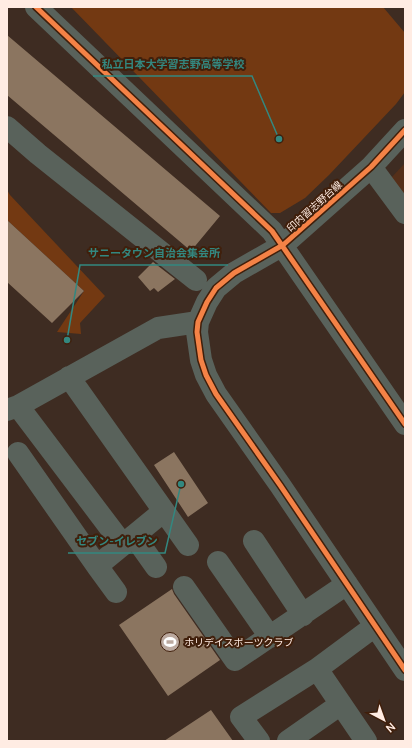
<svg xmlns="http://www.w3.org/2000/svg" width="412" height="748" viewBox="0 0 412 748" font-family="Manrope,'Noto Sans JP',sans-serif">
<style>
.built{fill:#552f19}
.green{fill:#733912}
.building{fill:#8b7560}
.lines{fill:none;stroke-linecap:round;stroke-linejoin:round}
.minor{stroke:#59625b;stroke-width:22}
.cycleway-casing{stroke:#401f0b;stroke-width:8}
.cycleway{stroke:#f48246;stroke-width:5}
.labels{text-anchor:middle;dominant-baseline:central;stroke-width:4;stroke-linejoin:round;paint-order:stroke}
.street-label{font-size:10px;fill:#ffece3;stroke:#401f0b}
.poi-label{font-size:10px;fill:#ffece3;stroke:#401f0b;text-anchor:start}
.leader{fill:none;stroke:#338880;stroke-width:1.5}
.callout-dot{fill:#338880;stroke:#401f0b;stroke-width:1.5}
.callout-label{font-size:11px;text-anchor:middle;font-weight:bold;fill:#338880;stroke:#401f0b;stroke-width:4;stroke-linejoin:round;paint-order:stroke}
</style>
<rect width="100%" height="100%" fill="#3e2c22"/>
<path class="built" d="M 405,163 L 405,197 L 391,178 Z"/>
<path class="green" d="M 71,7 L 383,7 L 405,33 L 405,92 L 396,104 L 329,175 L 305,198 L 280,213 L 271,213 Z
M 7,190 L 10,195 L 105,296 L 80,323 L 81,334 L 57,332 L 84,291 L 7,220 Z"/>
<path class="building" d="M 7,35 L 220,216 L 191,251 L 7,95 Z
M 7,220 L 84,291 L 52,323 L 7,282 Z
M 153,262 L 175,279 L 158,292 L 154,288 L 150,291 L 138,277 Z
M 174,452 L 208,503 L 188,517 L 154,465 Z
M 172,589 L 174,594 L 220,660 L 168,696 L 119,625 Z
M 211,710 L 233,741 L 164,741 Z"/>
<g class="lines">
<path class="minor" d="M 36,7 L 272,231 L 405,424
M 7,127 L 38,154 L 196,280
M 405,130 L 371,167 L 283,245 L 234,273 L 216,288 L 207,302 L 198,322 L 197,332 L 201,360 L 206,375 L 216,394 L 280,485 L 405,670
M 371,167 L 405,213
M 69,377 L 188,545
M 18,406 L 123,545
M 7,410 L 18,406 L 158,328 L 198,322
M 18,453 L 97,566 L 164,511
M 134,536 L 156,567
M 254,541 L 303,615
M 218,562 L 270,637
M 97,566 L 116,592
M 184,587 L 235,660 L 347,584
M 317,669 L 366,741
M 259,741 L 241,717 L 317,669 L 375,626
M 288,741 L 341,704"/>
<defs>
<path id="cycleway" d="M 36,7 L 272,231 L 405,424
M 405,130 L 371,167 L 283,245 L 234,273 L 216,288 L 207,302 L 198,322 L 197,332 L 201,360 L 206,375 L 216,394 L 280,485 L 405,670"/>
</defs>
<use href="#cycleway" class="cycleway-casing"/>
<use href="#cycleway" class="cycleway"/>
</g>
<defs>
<symbol id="stadium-disc" viewBox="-11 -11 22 22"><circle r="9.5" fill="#bba99f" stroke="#401f0b"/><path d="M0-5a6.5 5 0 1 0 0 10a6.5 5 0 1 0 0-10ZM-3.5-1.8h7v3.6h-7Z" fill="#fff"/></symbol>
</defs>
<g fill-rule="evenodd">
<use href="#stadium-disc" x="159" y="631" width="22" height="22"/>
</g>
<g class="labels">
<g class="street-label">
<text transform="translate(314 206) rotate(-42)">印内習志野台線</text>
</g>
<g class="poi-label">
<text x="184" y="642">ホリデイスポーツクラブ</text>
</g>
</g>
<path class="leader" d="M279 139L252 76H93M67 340L80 265H228M181 484L165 553H68"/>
<g class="callout-dot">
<circle cx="279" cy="139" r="4"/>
<circle cx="67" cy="340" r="4"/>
<circle cx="181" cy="484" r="4"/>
</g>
<g class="callout-label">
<text x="173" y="68">私立日本大学習志野高等学校</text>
<text x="154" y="257">サニータウン自治会集会所</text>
<text x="117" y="545">セブン-イレブン</text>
</g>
<rect width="412" height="748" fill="none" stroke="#ffece3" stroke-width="16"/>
<g transform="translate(384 720) rotate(139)" stroke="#401f0b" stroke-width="3" paint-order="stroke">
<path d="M0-3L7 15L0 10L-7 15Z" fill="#ffece3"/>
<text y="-6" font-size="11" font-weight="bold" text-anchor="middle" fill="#ffece3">N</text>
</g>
</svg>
